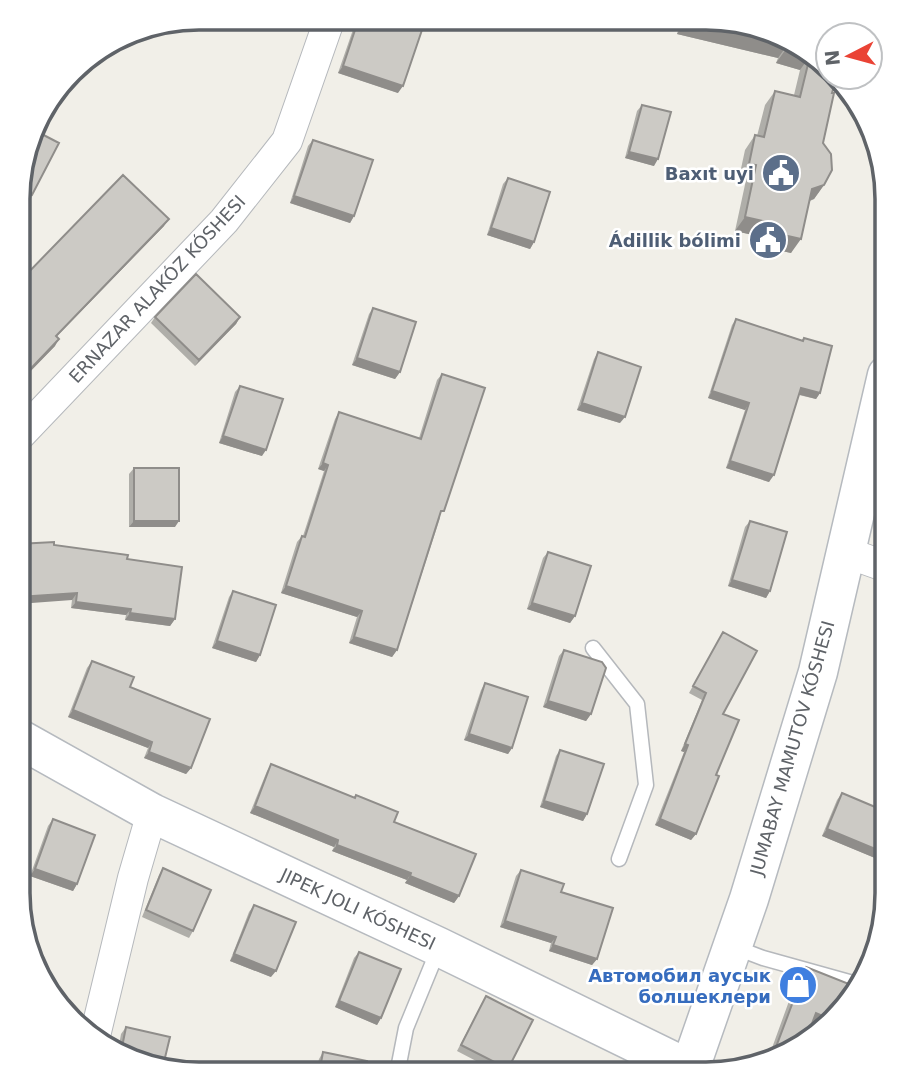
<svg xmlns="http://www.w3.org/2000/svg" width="905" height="1092" viewBox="0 0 905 1092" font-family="'DejaVu Sans',sans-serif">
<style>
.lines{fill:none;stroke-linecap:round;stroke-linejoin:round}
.lane-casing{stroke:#b5b8bc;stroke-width:17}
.street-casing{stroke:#b5b8bc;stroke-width:32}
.secondary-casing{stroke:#b6babf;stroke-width:41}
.lane{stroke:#fff;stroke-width:14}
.street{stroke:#fff;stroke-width:30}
.secondary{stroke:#fff;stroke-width:38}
.wall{fill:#afaea9}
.shaded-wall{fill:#8f8d8a}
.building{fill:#cccac5;stroke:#8f8d8a;stroke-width:2}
.labels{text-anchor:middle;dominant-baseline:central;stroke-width:5;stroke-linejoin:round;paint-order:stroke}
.service-label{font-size:18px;font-weight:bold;fill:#4e5e75;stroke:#fff;text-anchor:end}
.street-label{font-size:18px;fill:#5f6368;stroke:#fff}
.shop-label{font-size:18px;font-weight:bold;fill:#366cbe;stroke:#fff;text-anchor:end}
.rim{fill:none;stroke:#5f6368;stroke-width:3.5}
</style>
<rect width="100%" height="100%" fill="#f1efe8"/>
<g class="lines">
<defs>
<path id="lane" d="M 593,648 L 637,704 L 646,785 L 619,859
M 734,947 L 763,958 L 860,985
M 397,1074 L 406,1028 L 438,950"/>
<path id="street" d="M 19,436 L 224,221 L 287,141 L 330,18
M 845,552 L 887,567
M 94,1040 L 133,878 L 152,813"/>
<path id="secondary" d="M 18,738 L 152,813 L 439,947 L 689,1069
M 688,1074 L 749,899 L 818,672 L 887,375"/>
</defs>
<use href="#lane" class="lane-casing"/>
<use href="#street" class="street-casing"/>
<use href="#secondary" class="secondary-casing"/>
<use href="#lane" class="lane"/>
<use href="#street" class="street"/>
<use href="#secondary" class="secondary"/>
</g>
<path class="wall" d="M 357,18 L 385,18 L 398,93 L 338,73 Z
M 681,19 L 730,19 L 807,48 L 832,93 L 823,143 L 824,185 L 814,199 L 810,201 L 791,253 L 760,246 L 762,237 L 735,231 L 746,180 L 739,178 L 745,150 L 755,135 L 757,136 L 765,105 L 775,91 L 794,95 L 800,70 L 776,63 L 778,58 L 677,34 Z
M 642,105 L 654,166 L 625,158 L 637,111 Z
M 313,140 L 354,216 L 350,223 L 290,203 L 308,146 Z
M 19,175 L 32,195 L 27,202 L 22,199 Z
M 123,175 L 164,226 L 56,337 L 55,346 L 19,383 L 19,282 Z
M 508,178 L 534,242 L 530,249 L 487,235 L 503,184 Z
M 373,308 L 400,372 L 395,379 L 352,365 L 369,314 Z
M 155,317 L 240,317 L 236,324 L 195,366 L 151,323 Z
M 736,319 L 802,340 L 804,338 L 820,393 L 816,399 L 799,395 L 769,482 L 726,468 L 745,410 L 708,398 L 732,325 Z
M 598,352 L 620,423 L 577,410 L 594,359 Z
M 442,374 L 440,518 L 397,650 L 392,657 L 349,643 L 357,617 L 281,593 L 297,542 L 302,536 L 303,536 L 324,471 L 318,469 L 335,419 L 339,412 L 419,438 L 437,380 Z
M 240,386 L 262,456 L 219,443 L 235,392 Z
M 134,468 L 175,527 L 129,527 L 129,474 Z
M 750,521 L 770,591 L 766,598 L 728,586 L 745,527 Z
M 54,545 L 127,559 L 175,619 L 170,626 L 125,620 L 126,615 L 71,608 L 72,600 Z
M 548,552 L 575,616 L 570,623 L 527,609 L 543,558 Z
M 233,591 L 260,655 L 256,662 L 212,648 L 229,597 Z
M 723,632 L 723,714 L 716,775 L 696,834 L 691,840 L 655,825 L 684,752 L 681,751 L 702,700 L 689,693 Z
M 564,650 L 591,714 L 586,721 L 543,707 L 559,656 Z
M 92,661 L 130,687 L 191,768 L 186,774 L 144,758 L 148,748 L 68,717 L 87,668 Z
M 485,683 L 512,748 L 508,754 L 464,740 L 481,690 Z
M 560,750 L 587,814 L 583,821 L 540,807 L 556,756 Z
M 271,764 L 354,798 L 356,795 L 394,822 L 459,896 L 454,903 L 405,883 L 407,880 L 332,851 L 334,847 L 250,813 L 267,771 Z
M 842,793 L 880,851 L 875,858 L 822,836 L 837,800 Z
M 53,819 L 77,884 L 73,891 L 30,876 L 48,826 Z
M 163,868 L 193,931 L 189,938 L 142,917 L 159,875 Z
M 521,870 L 597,959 L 592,965 L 549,951 L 551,943 L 500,927 L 516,876 Z
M 254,905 L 271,977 L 230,961 L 249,912 Z
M 359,952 L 381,1018 L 377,1025 L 335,1007 L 354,958 Z
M 806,967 L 819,1029 L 811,1026 L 797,1050 L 768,1059 L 797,979 Z
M 486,996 L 508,1069 L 504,1074 L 501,1074 L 457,1051 L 482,1003 Z
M 126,1027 L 163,1066 L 118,1051 L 121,1034 Z
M 323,1052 L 365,1074 L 315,1074 L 319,1059 Z"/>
<path class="shaded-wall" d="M 687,19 L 788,44 L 778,58 L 677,34 Z
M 786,49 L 810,56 L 800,70 L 776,63 Z
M 343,66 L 403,86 L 398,93 L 338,73 Z
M 629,152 L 658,159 L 654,166 L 625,158 Z
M 749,164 L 756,165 L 746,180 L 739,178 Z
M 824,185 L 814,199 L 802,203 L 812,189 Z
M 294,196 L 354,216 L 350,223 L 290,203 Z
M 745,217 L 772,223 L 762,237 L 735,231 Z
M 169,219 L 164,226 L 51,342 L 56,336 Z
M 491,228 L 534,242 L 530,249 L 487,235 Z
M 770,232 L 801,239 L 791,253 L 760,246 Z
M 240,317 L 236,324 L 195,366 L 199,360 Z
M 59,339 L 55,346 L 19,383 L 19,381 Z
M 357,358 L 400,372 L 395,379 L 352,365 Z
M 801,388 L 820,393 L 816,399 L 797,394 Z
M 712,391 L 749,403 L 745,410 L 708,398 Z
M 582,403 L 625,417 L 620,423 L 577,410 Z
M 223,436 L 266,450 L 262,456 L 219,443 Z
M 730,461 L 774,475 L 769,482 L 726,468 Z
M 323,463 L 328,465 L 324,471 L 318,469 Z
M 134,521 L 179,521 L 175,527 L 129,527 Z
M 732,580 L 770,591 L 766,598 L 728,586 Z
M 286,586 L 362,611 L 357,617 L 281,593 Z
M 77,593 L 72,600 L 18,604 L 18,597 Z
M 76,602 L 131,609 L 126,615 L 71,608 Z
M 532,603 L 575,616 L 570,623 L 527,609 Z
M 130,613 L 175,619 L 170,626 L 125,620 Z
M 354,637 L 397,650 L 392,657 L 349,643 Z
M 217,641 L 260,655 L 256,662 L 212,648 Z
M 548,701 L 591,714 L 586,721 L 543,707 Z
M 73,710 L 152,742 L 148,748 L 68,717 Z
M 469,734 L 512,748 L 508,754 L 464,740 Z
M 685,744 L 688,745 L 684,752 L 681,751 Z
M 149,752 L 191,768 L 186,774 L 144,758 Z
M 544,801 L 587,814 L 583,821 L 540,807 Z
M 255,806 L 338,840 L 334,847 L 250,813 Z
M 660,819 L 696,834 L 691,840 L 655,825 Z
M 827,829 L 880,851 L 875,858 L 822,836 Z
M 337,845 L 411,873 L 407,880 L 332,851 Z
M 35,869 L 77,884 L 73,891 L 30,876 Z
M 410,876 L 459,896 L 454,903 L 405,883 Z
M 505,921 L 556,937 L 551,943 L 500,927 Z
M 553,945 L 597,959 L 592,965 L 549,951 Z
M 234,954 L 276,971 L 271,977 L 230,961 Z
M 339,1001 L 381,1018 L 377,1025 L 335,1007 Z
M 816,1013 L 830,1019 L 819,1029 L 808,1025 Z"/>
<path class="building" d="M 359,18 L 385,18 L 422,30 L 403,86 L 343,66 Z
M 687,19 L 730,19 L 807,48 L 828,70 L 828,77 L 834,77 L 836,79 L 832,93 L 834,93 L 823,143 L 831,154 L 832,170 L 824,185 L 812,189 L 801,239 L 770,232 L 772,223 L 745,217 L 756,165 L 749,164 L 755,135 L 764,137 L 775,91 L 800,97 L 810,56 L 786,49 L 788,44 Z
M 642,105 L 671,112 L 658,159 L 629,152 Z
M 34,130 L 59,143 L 32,195 L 26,192 L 19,206 L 19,175 Z
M 313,140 L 373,160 L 354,216 L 294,196 Z
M 123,175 L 169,219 L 56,336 L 59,339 L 19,381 L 19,290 L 25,284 L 20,281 Z
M 508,178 L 550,192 L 534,242 L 491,228 Z
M 196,274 L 240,317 L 199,360 L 155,317 Z
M 373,308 L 416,322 L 400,372 L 357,358 Z
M 736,319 L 803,341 L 804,338 L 832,346 L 820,393 L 801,388 L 774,475 L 730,461 L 749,403 L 712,391 Z
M 598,352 L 641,367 L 625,417 L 582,403 Z
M 442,374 L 485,388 L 444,511 L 441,511 L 397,650 L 354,637 L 362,611 L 286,586 L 302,536 L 305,537 L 328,465 L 323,463 L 339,412 L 421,439 Z
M 240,386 L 283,399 L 266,450 L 223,436 Z
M 134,468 L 179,468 L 179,521 L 134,521 Z
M 750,521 L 787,532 L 770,591 L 732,580 Z
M 54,542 L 54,545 L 128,555 L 127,559 L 182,567 L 175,619 L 130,613 L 131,609 L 76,602 L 77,593 L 18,597 L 18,544 Z
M 548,552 L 591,566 L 575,616 L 532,603 Z
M 233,591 L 276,605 L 260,655 L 217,641 Z
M 723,632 L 757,651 L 723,714 L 739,720 L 716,775 L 719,776 L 696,834 L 660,819 L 688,745 L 685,744 L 706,693 L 693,686 Z
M 564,650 L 602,662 L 606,668 L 591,714 L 548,701 Z
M 92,661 L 134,677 L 130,687 L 210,719 L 191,768 L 149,752 L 152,742 L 73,710 Z
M 485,683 L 528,697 L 512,748 L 469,734 Z
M 560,750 L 604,764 L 587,814 L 544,801 Z
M 271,764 L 355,798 L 356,795 L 398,812 L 394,822 L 476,854 L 459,896 L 410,876 L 411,873 L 337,845 L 338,840 L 255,806 Z
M 842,793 L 887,812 L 887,834 L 880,851 L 827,829 Z
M 53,819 L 95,835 L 77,884 L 35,869 Z
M 18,858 L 24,861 L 18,878 Z
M 163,868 L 211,890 L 193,931 L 146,910 Z
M 521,870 L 564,884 L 561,892 L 613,908 L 597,959 L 553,945 L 556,937 L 505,921 Z
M 254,905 L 296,922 L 276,971 L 234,954 Z
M 359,952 L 401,969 L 381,1018 L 339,1001 Z
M 806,967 L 854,986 L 848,1002 L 830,1019 L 816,1013 L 805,1042 L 797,1050 L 776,1056 L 773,1055 Z
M 486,996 L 533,1020 L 508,1069 L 461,1045 Z
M 126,1027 L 170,1037 L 163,1066 L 121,1052 Z
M 323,1052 L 367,1061 L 365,1074 L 319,1074 Z"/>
<defs>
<symbol id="civic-disc" viewBox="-11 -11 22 22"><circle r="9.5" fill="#5c6f8a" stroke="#fff"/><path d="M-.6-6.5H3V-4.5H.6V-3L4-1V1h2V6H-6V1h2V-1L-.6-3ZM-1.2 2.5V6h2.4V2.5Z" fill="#fff"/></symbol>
<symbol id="shop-disc" viewBox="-11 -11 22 22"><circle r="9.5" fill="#3f7fe0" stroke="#fff"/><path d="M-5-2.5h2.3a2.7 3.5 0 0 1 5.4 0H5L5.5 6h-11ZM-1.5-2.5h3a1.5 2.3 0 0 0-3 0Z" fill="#fff"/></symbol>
</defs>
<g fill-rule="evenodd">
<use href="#civic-disc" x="759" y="151" width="44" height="44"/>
<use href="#civic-disc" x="746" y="218" width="44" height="44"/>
<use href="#shop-disc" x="776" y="963" width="44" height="44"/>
</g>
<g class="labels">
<g class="service-label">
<text x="754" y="173">Baxıt uyi</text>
<text x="741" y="240">Ádillik bólimi</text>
</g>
<g class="street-label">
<text transform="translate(157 289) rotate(-47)">ERNAZAR ALAKÓZ KÓSHESI</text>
<text transform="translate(792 748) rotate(-74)">JUMABAY MAMUTOV KÓSHESI</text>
<text transform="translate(358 909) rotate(25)">JIPEK JOLI KÓSHESI</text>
</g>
<g class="shop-label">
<text x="771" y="975">Автомобил аусык<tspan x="771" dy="21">болшеклери</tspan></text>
</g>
</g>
<path d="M0 0H905V1092H0ZM199 30H706A169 169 0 0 1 875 199V893A169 169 0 0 1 706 1062H199A169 169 0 0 1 30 893V199A169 169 0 0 1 199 30Z" fill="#fff" fill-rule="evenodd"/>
<path class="rim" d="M199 30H706A169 169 0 0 1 875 199V893A169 169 0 0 1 706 1062H199A169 169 0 0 1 30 893V199A169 169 0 0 1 199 30Z"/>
<g transform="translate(849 56) rotate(264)"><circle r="33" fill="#ffffff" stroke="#bfc1c3" stroke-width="2"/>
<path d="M0-5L12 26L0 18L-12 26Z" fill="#ea4335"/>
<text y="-10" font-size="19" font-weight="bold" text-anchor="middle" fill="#5f6368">N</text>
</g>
</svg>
